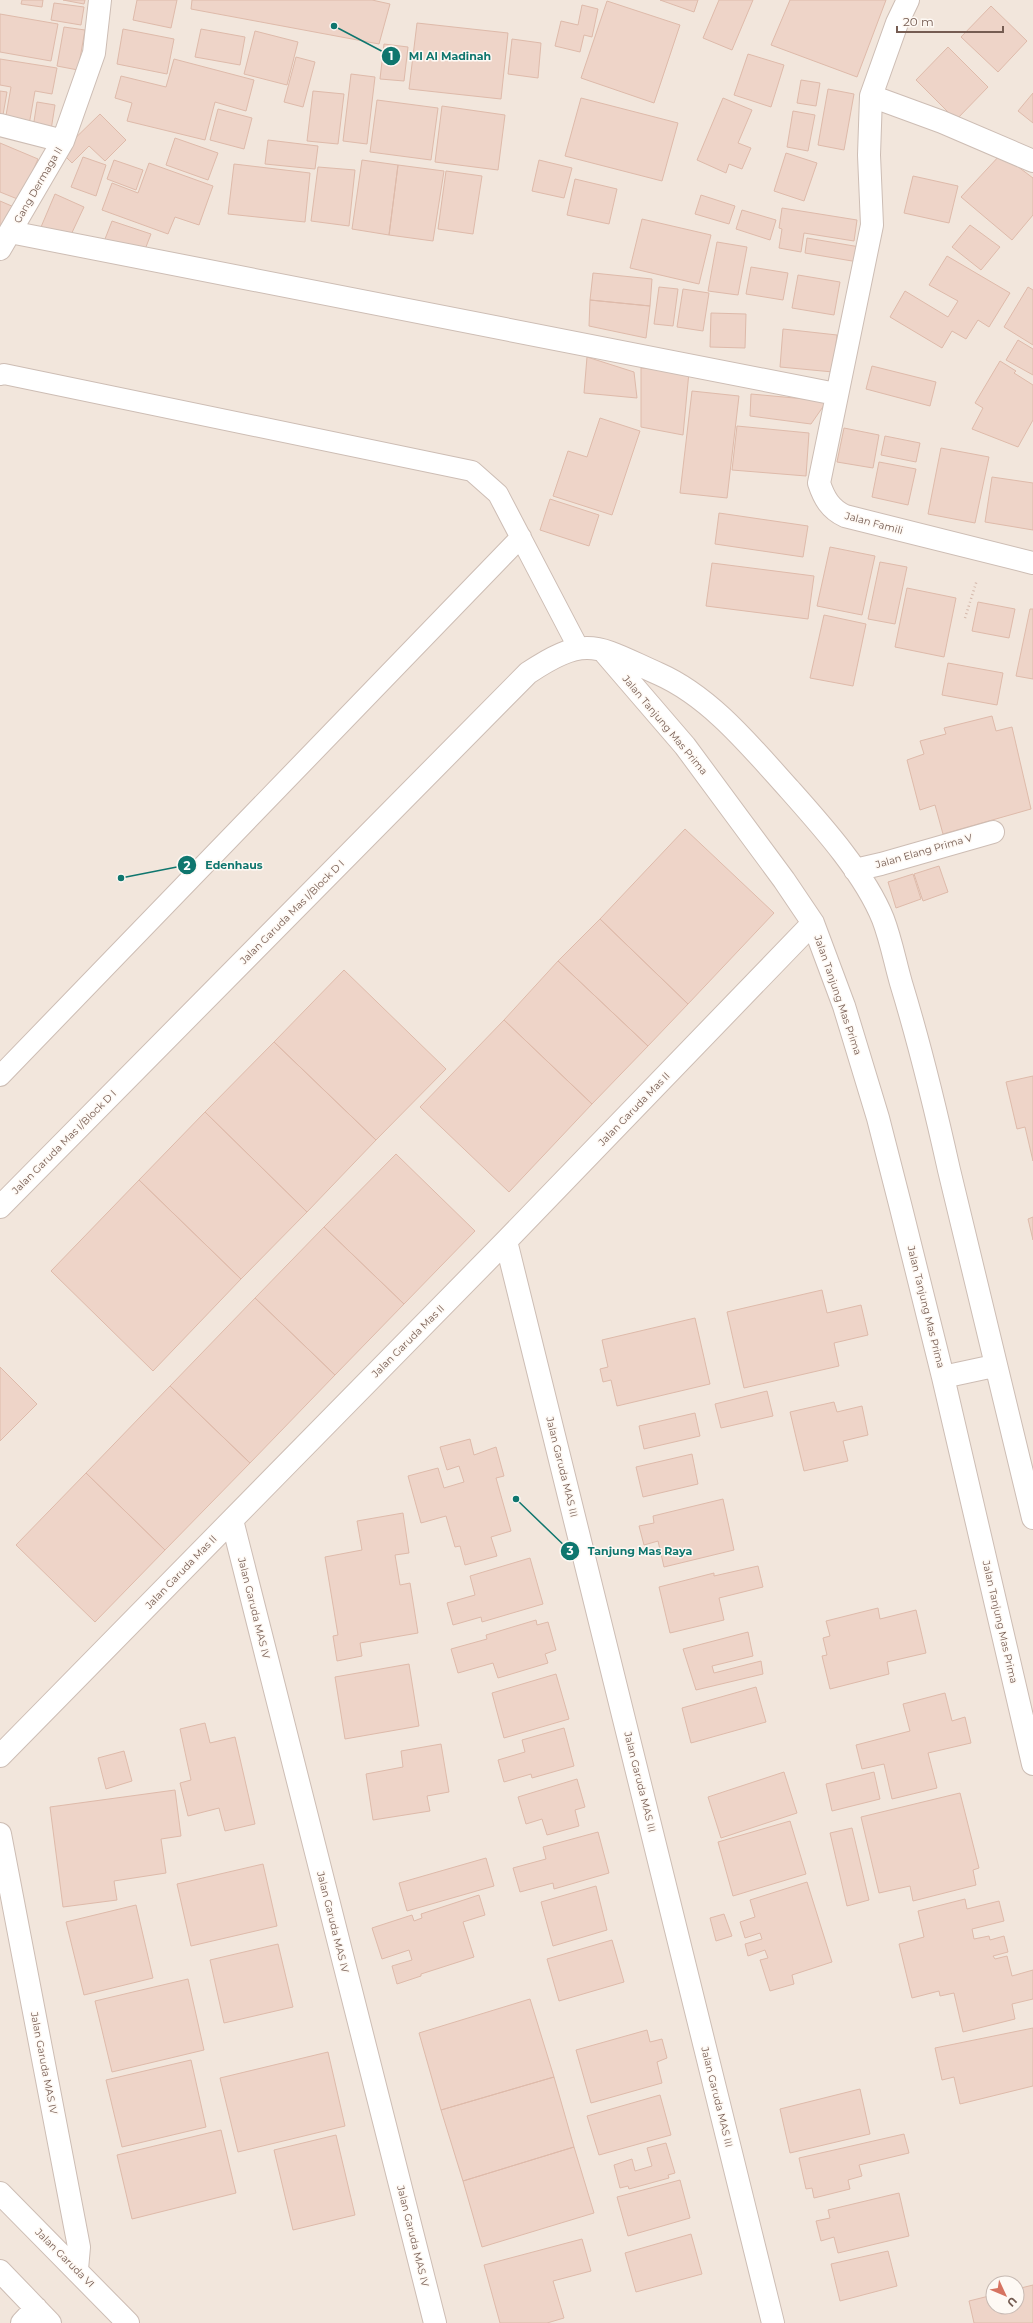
<svg xmlns="http://www.w3.org/2000/svg" width="1033" height="2323" viewBox="0 0 1033 2323" font-family="Montserrat,sans-serif">
<style>
.residential{fill:#f2e6dc;fill-rule:evenodd}
.building{fill:#eed4c8;stroke:#debaaa}
.lines{fill:none;stroke-linecap:round;stroke-linejoin:round}
.lane-casing{stroke:#cdbdb4;stroke-width:22}
.street-casing{stroke:#cdbdb4;stroke-width:24}
.path{stroke:#d3b7aa;stroke-width:2.5;stroke-dasharray:1 3;stroke-linecap:butt}
.lane{stroke:#fff;stroke-width:20}
.street{stroke:#fff;stroke-width:22}
.labels{text-anchor:middle;dominant-baseline:central;stroke-width:3;stroke-linejoin:round;paint-order:stroke}
.street-label{font-size:10px;fill:#755c52;stroke:#fef9f4}
.leader{fill:none;stroke:#0f766e;stroke-width:1.5}
.callout-dot{fill:#0f766e;stroke:#fef9f4;stroke-width:1.5}
.mark-label{font-size:12px;text-anchor:middle;font-weight:bold;fill:#fff}
.callout-label{font-size:11px;text-anchor:middle;font-weight:bold;fill:#0f766e;stroke:#fef9f4;stroke-width:3;stroke-linejoin:round;paint-order:stroke}
</style>
<rect width="100%" height="100%" fill="#fbf5ed"/>
<path class="residential" d="M 0,0 L 1033,0 L 1033,2323 L 0,2323 ZM 993,2283 L 1017,2283 L 1017,2307 L 993,2307 Z"/>
<path class="building" d="M 22,0 L 43,0 L 42,7 L 21,4 Z
M 63,0 L 85,0 L 84,4 Z
M 137,0 L 177,0 L 171,28 L 133,20 Z
M 192,0 L 372,0 L 390,4 L 379,44 L 191,9 Z
M 660,0 L 698,0 L 694,12 Z
M 719,0 L 753,0 L 732,50 L 703,38 Z
M 790,0 L 886,0 L 857,77 L 771,45 Z
M 607,1 L 680,25 L 654,103 L 581,78 Z
M 54,3 L 84,7 L 81,25 L 51,20 Z
M 582,5 L 598,9 L 592,37 L 584,35 L 580,52 L 555,46 L 561,21 L 578,25 Z
M 991,6 L 1027,41 L 998,72 L 961,37 Z
M 0,14 L 58,24 L 51,61 L 0,52 Z
M 417,23 L 508,33 L 501,99 L 409,89 Z
M 64,27 L 85,30 L 78,70 L 57,66 Z
M 123,29 L 174,39 L 167,74 L 117,64 Z
M 201,29 L 245,37 L 240,65 L 195,57 Z
M 255,31 L 298,42 L 287,85 L 244,74 Z
M 512,39 L 541,43 L 538,78 L 508,74 Z
M 384,44 L 408,47 L 404,81 L 380,79 Z
M 948,47 L 988,87 L 956,120 L 916,80 Z
M 748,54 L 784,65 L 771,107 L 734,95 Z
M 296,57 L 315,62 L 303,107 L 284,102 Z
M 0,59 L 57,68 L 52,94 L 35,91 L 29,125 L 5,121 L 11,87 L 0,85 Z
M 174,59 L 254,80 L 246,111 L 215,102 L 205,140 L 127,121 L 132,103 L 115,98 L 121,76 L 166,87 Z
M 351,74 L 375,77 L 367,144 L 343,141 Z
M 801,80 L 820,83 L 816,106 L 797,103 Z
M 828,89 L 854,94 L 844,150 L 818,145 Z
M 0,91 L 7,92 L 3,115 L 0,115 Z
M 313,91 L 344,94 L 338,144 L 307,141 Z
M 1033,93 L 1033,123 L 1018,111 Z
M 581,98 L 678,123 L 662,181 L 565,156 Z
M 723,98 L 752,110 L 738,143 L 751,148 L 742,169 L 729,164 L 726,173 L 697,160 Z
M 377,100 L 438,108 L 431,160 L 370,152 Z
M 37,102 L 55,105 L 51,130 L 33,128 Z
M 442,106 L 505,115 L 498,170 L 435,162 Z
M 218,109 L 252,118 L 244,149 L 210,140 Z
M 793,111 L 815,115 L 808,151 L 787,147 Z
M 100,114 L 126,140 L 105,161 L 89,146 L 72,163 L 61,152 Z
M 175,138 L 218,153 L 208,180 L 166,165 Z
M 268,140 L 318,146 L 315,169 L 265,164 Z
M 0,143 L 38,159 L 20,200 L 0,192 Z
M 786,153 L 817,163 L 804,201 L 774,191 Z
M 1001,154 L 1033,178 L 1033,215 L 1012,240 L 961,197 Z
M 83,157 L 106,165 L 96,196 L 71,187 Z
M 114,160 L 143,170 L 136,190 L 107,179 Z
M 362,160 L 398,165 L 389,235 L 352,229 Z
M 539,160 L 572,168 L 564,198 L 532,191 Z
M 149,163 L 213,186 L 199,225 L 175,217 L 168,234 L 102,210 L 112,183 L 138,193 Z
M 234,164 L 310,173 L 305,222 L 228,214 Z
M 398,165 L 444,171 L 433,241 L 389,235 Z
M 318,167 L 355,170 L 349,226 L 311,221 Z
M 446,171 L 482,176 L 473,234 L 438,229 Z
M 913,176 L 958,186 L 949,223 L 904,213 Z
M 575,179 L 617,189 L 609,224 L 567,215 Z
M 55,194 L 84,207 L 69,239 L 41,227 Z
M 701,195 L 735,206 L 729,224 L 695,214 Z
M 0,201 L 14,207 L 0,235 Z
M 782,208 L 857,220 L 854,241 L 804,233 L 801,252 L 779,248 L 782,229 L 779,228 Z
M 742,210 L 776,220 L 770,240 L 736,229 Z
M 642,219 L 711,235 L 699,284 L 630,268 Z
M 112,221 L 151,234 L 144,252 L 105,239 Z
M 970,225 L 1000,247 L 981,270 L 952,247 Z
M 807,238 L 860,247 L 858,262 L 805,253 Z
M 717,242 L 747,247 L 738,295 L 708,291 Z
M 947,256 L 1010,293 L 989,327 L 978,320 L 966,339 L 952,331 L 942,348 L 890,317 L 905,291 L 948,317 L 958,301 L 929,285 Z
M 751,267 L 788,273 L 783,300 L 746,294 Z
M 593,273 L 652,279 L 650,306 L 590,300 Z
M 798,275 L 840,282 L 834,315 L 792,308 Z
M 659,287 L 678,289 L 673,326 L 654,324 Z
M 1028,287 L 1033,290 L 1033,345 L 1004,327 Z
M 683,289 L 709,293 L 703,331 L 677,327 Z
M 590,300 L 650,306 L 646,338 L 589,326 Z
M 711,313 L 746,314 L 745,348 L 710,347 Z
M 783,329 L 837,335 L 833,372 L 780,367 Z
M 1018,340 L 1033,349 L 1033,375 L 1006,360 Z
M 587,357 L 634,372 L 637,398 L 584,393 Z
M 1000,361 L 1016,371 L 1014,373 L 1033,385 L 1033,420 L 1018,447 L 972,429 L 983,408 L 975,403 Z
M 872,366 L 936,382 L 930,406 L 866,389 Z
M 641,368 L 689,372 L 683,435 L 641,427 Z
M 692,391 L 739,396 L 727,498 L 680,493 Z
M 751,394 L 827,401 L 811,424 L 750,416 Z
M 600,418 L 640,431 L 612,515 L 553,496 L 568,451 L 587,457 Z
M 737,426 L 809,433 L 806,476 L 732,470 Z
M 844,428 L 879,435 L 873,468 L 837,462 Z
M 885,436 L 920,443 L 916,462 L 881,455 Z
M 941,448 L 989,457 L 975,523 L 928,514 Z
M 879,462 L 916,469 L 908,505 L 872,497 Z
M 992,477 L 1033,483 L 1033,530 L 985,522 Z
M 550,499 L 599,515 L 589,546 L 540,530 Z
M 719,513 L 808,526 L 803,557 L 715,544 Z
M 830,547 L 875,556 L 862,615 L 817,606 Z
M 880,562 L 907,567 L 895,624 L 868,619 Z
M 712,563 L 814,576 L 808,619 L 706,606 Z
M 907,588 L 956,598 L 944,657 L 895,647 Z
M 978,602 L 1015,609 L 1009,638 L 972,631 Z
M 1030,609 L 1033,609 L 1033,679 L 1016,676 Z
M 824,615 L 866,624 L 853,686 L 810,678 Z
M 948,663 L 1003,673 L 997,705 L 942,695 Z
M 992,716 L 996,731 L 1012,727 L 1031,809 L 943,834 L 935,805 L 920,810 L 907,760 L 924,754 L 920,741 L 946,734 L 944,728 Z
M 685,829 L 774,913 L 688,1004 L 600,919 Z
M 939,866 L 948,892 L 923,901 L 914,874 Z
M 913,874 L 921,899 L 896,908 L 888,882 Z
M 600,919 L 688,1004 L 648,1046 L 558,961 Z
M 558,961 L 648,1046 L 592,1104 L 504,1020 Z
M 344,970 L 446,1069 L 376,1140 L 274,1042 Z
M 504,1020 L 592,1104 L 509,1192 L 420,1107 Z
M 274,1042 L 376,1140 L 307,1212 L 205,1112 Z
M 1033,1076 L 1033,1161 L 1025,1127 L 1017,1129 L 1006,1082 Z
M 205,1112 L 307,1212 L 241,1279 L 139,1180 Z
M 396,1154 L 475,1231 L 404,1304 L 324,1227 Z
M 139,1180 L 241,1279 L 153,1371 L 51,1271 Z
M 1033,1217 L 1033,1240 L 1028,1219 Z
M 324,1227 L 404,1304 L 335,1375 L 255,1298 Z
M 822,1290 L 827,1313 L 861,1305 L 868,1335 L 834,1343 L 839,1366 L 744,1388 L 727,1312 Z
M 255,1298 L 335,1375 L 250,1463 L 170,1386 Z
M 695,1318 L 710,1384 L 617,1406 L 611,1380 L 603,1382 L 600,1369 L 608,1367 L 602,1340 Z
M 0,1367 L 37,1404 L 0,1441 Z
M 170,1386 L 250,1463 L 165,1550 L 86,1473 Z
M 767,1391 L 773,1416 L 721,1428 L 715,1404 Z
M 834,1402 L 837,1412 L 862,1406 L 868,1435 L 843,1441 L 848,1461 L 804,1471 L 790,1412 Z
M 695,1413 L 700,1436 L 644,1449 L 639,1426 Z
M 470,1439 L 474,1455 L 496,1447 L 504,1476 L 496,1478 L 511,1531 L 491,1537 L 497,1556 L 465,1565 L 460,1546 L 455,1547 L 446,1516 L 421,1523 L 408,1476 L 438,1468 L 444,1488 L 464,1482 L 459,1466 L 447,1470 L 440,1447 Z
M 692,1454 L 698,1484 L 643,1497 L 636,1467 Z
M 86,1473 L 165,1550 L 95,1622 L 16,1545 Z
M 723,1499 L 734,1550 L 664,1567 L 658,1541 L 644,1545 L 639,1526 L 654,1523 L 653,1516 Z
M 403,1513 L 409,1553 L 395,1555 L 400,1585 L 410,1583 L 418,1633 L 360,1643 L 362,1656 L 337,1661 L 333,1636 L 338,1635 L 325,1557 L 362,1550 L 357,1521 Z
M 530,1558 L 543,1604 L 482,1622 L 481,1617 L 453,1625 L 447,1603 L 475,1595 L 470,1576 Z
M 758,1566 L 763,1587 L 719,1598 L 724,1620 L 670,1633 L 659,1587 L 714,1573 L 714,1576 Z
M 878,1608 L 880,1619 L 916,1610 L 926,1653 L 887,1662 L 889,1674 L 830,1689 L 822,1656 L 827,1655 L 823,1638 L 830,1636 L 826,1621 Z
M 536,1620 L 537,1625 L 548,1622 L 556,1650 L 545,1654 L 548,1663 L 498,1678 L 493,1663 L 458,1673 L 451,1649 L 487,1639 L 486,1635 Z
M 748,1632 L 753,1656 L 712,1666 L 714,1673 L 761,1661 L 763,1674 L 696,1690 L 683,1649 Z
M 409,1664 L 419,1726 L 345,1739 L 335,1677 Z
M 556,1674 L 569,1719 L 504,1738 L 492,1693 Z
M 756,1687 L 766,1722 L 691,1743 L 682,1708 Z
M 945,1693 L 952,1721 L 965,1717 L 971,1743 L 928,1753 L 937,1788 L 892,1799 L 884,1764 L 862,1769 L 856,1745 L 910,1731 L 903,1704 Z
M 205,1723 L 210,1743 L 235,1737 L 255,1824 L 225,1831 L 219,1808 L 188,1816 L 180,1783 L 191,1780 L 180,1729 Z
M 564,1728 L 574,1766 L 532,1778 L 531,1774 L 504,1782 L 498,1760 L 525,1752 L 522,1740 Z
M 441,1744 L 449,1792 L 427,1796 L 430,1811 L 373,1820 L 366,1774 L 403,1767 L 401,1751 Z
M 124,1751 L 132,1781 L 106,1789 L 98,1758 Z
M 784,1772 L 797,1813 L 721,1838 L 708,1797 Z
M 874,1772 L 880,1799 L 832,1811 L 826,1784 Z
M 577,1779 L 585,1807 L 575,1810 L 579,1826 L 547,1835 L 542,1819 L 526,1824 L 518,1797 Z
M 175,1790 L 181,1836 L 161,1839 L 166,1873 L 114,1881 L 117,1900 L 63,1907 L 50,1807 Z
M 960,1793 L 979,1868 L 973,1870 L 976,1885 L 913,1901 L 910,1886 L 879,1893 L 861,1817 Z
M 790,1821 L 806,1874 L 733,1896 L 718,1842 Z
M 852,1828 L 869,1900 L 847,1906 L 830,1833 Z
M 598,1832 L 609,1873 L 554,1889 L 553,1883 L 520,1892 L 513,1868 L 546,1859 L 543,1847 Z
M 486,1858 L 494,1886 L 407,1911 L 399,1883 Z
M 263,1864 L 277,1926 L 191,1946 L 177,1884 Z
M 807,1882 L 832,1962 L 792,1975 L 794,1984 L 770,1991 L 760,1960 L 768,1958 L 765,1950 L 748,1956 L 745,1944 L 762,1939 L 760,1933 L 745,1938 L 740,1922 L 755,1917 L 750,1900 Z
M 596,1886 L 607,1930 L 553,1946 L 541,1902 Z
M 479,1895 L 485,1915 L 463,1922 L 474,1957 L 421,1974 L 421,1976 L 397,1984 L 392,1966 L 412,1960 L 409,1950 L 382,1959 L 372,1928 L 412,1915 L 414,1921 L 422,1918 L 421,1914 Z
M 965,1899 L 967,1909 L 999,1901 L 1004,1921 L 972,1929 L 974,1939 L 989,1936 L 990,1940 L 1004,1936 L 1008,1952 L 993,1956 L 995,1959 L 1007,1956 L 1012,1976 L 1033,1970 L 1033,1999 L 1012,2004 L 1015,2019 L 963,2032 L 954,1993 L 940,1996 L 939,1991 L 912,1998 L 899,1944 L 924,1937 L 918,1911 Z
M 136,1905 L 153,1978 L 84,1995 L 66,1922 Z
M 724,1914 L 732,1936 L 716,1941 L 710,1918 Z
M 612,1940 L 624,1982 L 559,2001 L 547,1959 Z
M 278,1944 L 293,2007 L 224,2023 L 210,1960 Z
M 188,1979 L 204,2050 L 112,2072 L 95,2001 Z
M 530,1999 L 554,2077 L 441,2110 L 419,2033 Z
M 1033,2028 L 1033,2086 L 960,2104 L 954,2077 L 942,2080 L 935,2048 Z
M 647,2030 L 650,2042 L 662,2039 L 667,2058 L 657,2062 L 662,2083 L 591,2103 L 576,2050 Z
M 328,2052 L 345,2126 L 238,2152 L 220,2078 Z
M 191,2060 L 206,2127 L 122,2147 L 106,2080 Z
M 554,2077 L 574,2147 L 463,2181 L 441,2110 Z
M 860,2089 L 870,2134 L 790,2153 L 780,2109 Z
M 660,2095 L 671,2135 L 599,2155 L 587,2116 Z
M 221,2130 L 236,2193 L 132,2219 L 117,2155 Z
M 904,2134 L 909,2153 L 859,2165 L 862,2176 L 848,2180 L 850,2189 L 814,2198 L 812,2188 L 806,2189 L 799,2158 Z
M 336,2135 L 355,2215 L 293,2230 L 274,2150 Z
M 666,2143 L 675,2173 L 668,2175 L 669,2178 L 629,2189 L 628,2186 L 620,2188 L 614,2165 L 632,2159 L 635,2171 L 652,2166 L 647,2148 Z
M 574,2147 L 594,2213 L 482,2247 L 463,2181 Z
M 680,2180 L 690,2218 L 628,2236 L 617,2197 Z
M 899,2193 L 909,2236 L 838,2253 L 834,2237 L 821,2241 L 816,2221 L 830,2218 L 828,2210 Z
M 691,2234 L 702,2274 L 636,2292 L 625,2253 Z
M 582,2239 L 591,2271 L 553,2281 L 564,2318 L 547,2323 L 500,2323 L 484,2265 Z
M 888,2251 L 897,2286 L 840,2301 L 831,2264 Z
M 1033,2285 L 1033,2323 L 974,2323 L 969,2301 L 993,2295 L 993,2307 L 1017,2307 L 1017,2289 Z"/>
<g class="lines">
<defs>
<path id="lane" d="M 0,375 L 4,374 L 472,471 L 498,494 L 578,647
M 0,1076 L 521,537"/>
<path id="street" d="M 908,0 L 897,23 L 871,96 L 869,155 L 872,225 L 819,483 C 824,498 830,509 845,516 L 1033,563
M 871,96 L 942,122 L 1033,161
M 0,125 L 63,141
M 10,232 L 836,394
M 0,249 L 63,141 L 94,53 L 100,0
M 605,653 L 685,746 L 784,880 L 813,923 L 844,1006 L 878,1118 L 901,1208 L 943,1377 L 1033,1764
M 855,870 L 881,864 L 993,832
M 0,1207 L 528,673 C 588,633 598,647 659,674 C 711,697 752,748 790,790 C 822,826 865,874 883,919 C 891,940 895,962 901,983 C 920,1045 935,1107 949,1170 C 976,1286 1004,1402 1033,1518
M 506,1241 L 773,2323
M 943,1377 L 994,1366
M 232,1520 L 435,2323
M 0,1756 L 506,1241 L 813,923
M 0,1834 L 79,2247 L 77,2269
M 0,2193 L 128,2323
M 0,2271 L 50,2323
M 22,2323 L 36,2308"/>
</defs>
<use href="#lane" class="lane-casing"/>
<use href="#street" class="street-casing"/>
<path class="path" d="M 965,618 L 977,580"/>
<use href="#lane" class="lane"/>
<use href="#street" class="street"/>
</g>
<g class="labels">
<g class="street-label">
<text transform="translate(38 185) rotate(-60)">Gang Dermaga II</text>
<text transform="translate(874 523) rotate(15)">Jalan Famili</text>
<text transform="translate(665 725) rotate(50)">Jalan Tanjung Mas Prima</text>
<text transform="translate(924 851) rotate(-16)">Jalan Elang Prima V</text>
<text transform="translate(292 912) rotate(-45)">Jalan Garuda Mas I/Block D I</text>
<text transform="translate(838 995) rotate(71)">Jalan Tanjung Mas Prima</text>
<text transform="translate(634 1109) rotate(-46)">Jalan Garuda Mas II</text>
<text transform="translate(64 1142) rotate(-45)">Jalan Garuda Mas I/Block D I</text>
<text transform="translate(926 1307) rotate(76)">Jalan Tanjung Mas Prima</text>
<text transform="translate(408 1341) rotate(-45)">Jalan Garuda Mas II</text>
<text transform="translate(562 1467) rotate(76)">Jalan Garuda MAS III</text>
<text transform="translate(181 1572) rotate(-46)">Jalan Garuda Mas II</text>
<text transform="translate(254 1608) rotate(76)">Jalan Garuda MAS IV</text>
<text transform="translate(1000 1622) rotate(77)">Jalan Tanjung Mas Prima</text>
<text transform="translate(640 1782) rotate(76)">Jalan Garuda MAS III</text>
<text transform="translate(333 1922) rotate(76)">Jalan Garuda MAS IV</text>
<text transform="translate(44 2063) rotate(79)">Jalan Garuda MAS IV</text>
<text transform="translate(717 2097) rotate(76)">Jalan Garuda MAS III</text>
<text transform="translate(413 2236) rotate(76)">Jalan Garuda MAS IV</text>
<text transform="translate(65 2258) rotate(45)">Jalan Garuda VI</text>
</g>
</g>
<path class="leader" d="M334 26L391 56M121 878L187 865M516 1499L570 1551"/>
<g class="callout-dot">
<circle cx="334" cy="26" r="4"/>
<circle cx="121" cy="878" r="4"/>
<circle cx="516" cy="1499" r="4"/>
<circle cx="391" cy="56" r="10"/>
<circle cx="187" cy="865" r="10"/>
<circle cx="570" cy="1551" r="10"/>
</g>
<g class="mark-label">
<text x="391" y="60">1</text>
<text x="187" y="870">2</text>
<text x="570" y="1555">3</text>
</g>
<g class="callout-label">
<text x="450" y="60">MI Al Madinah</text>
<text x="234" y="869">Edenhaus</text>
<text x="640" y="1555">Tanjung Mas Raya</text>
</g>
<g transform="translate(1005 2295) rotate(134)"><circle r="19" fill="#fef9f4" stroke="#c7bab3"/>
<path d="M0-3L7 15L0 10L-7 15Z" fill="#d67361"/>
<text y="-6" font-size="11" font-weight="bold" text-anchor="middle" fill="#755c52">U</text>
</g>
<path d="M897 26v6h106v-6" fill="none" stroke="#755c52" stroke-width="2"/>
<text x="903" y="26" font-size="12" fill="#755c52" stroke="#fef9f4" stroke-width="3" paint-order="stroke">20 m</text>
</svg>
